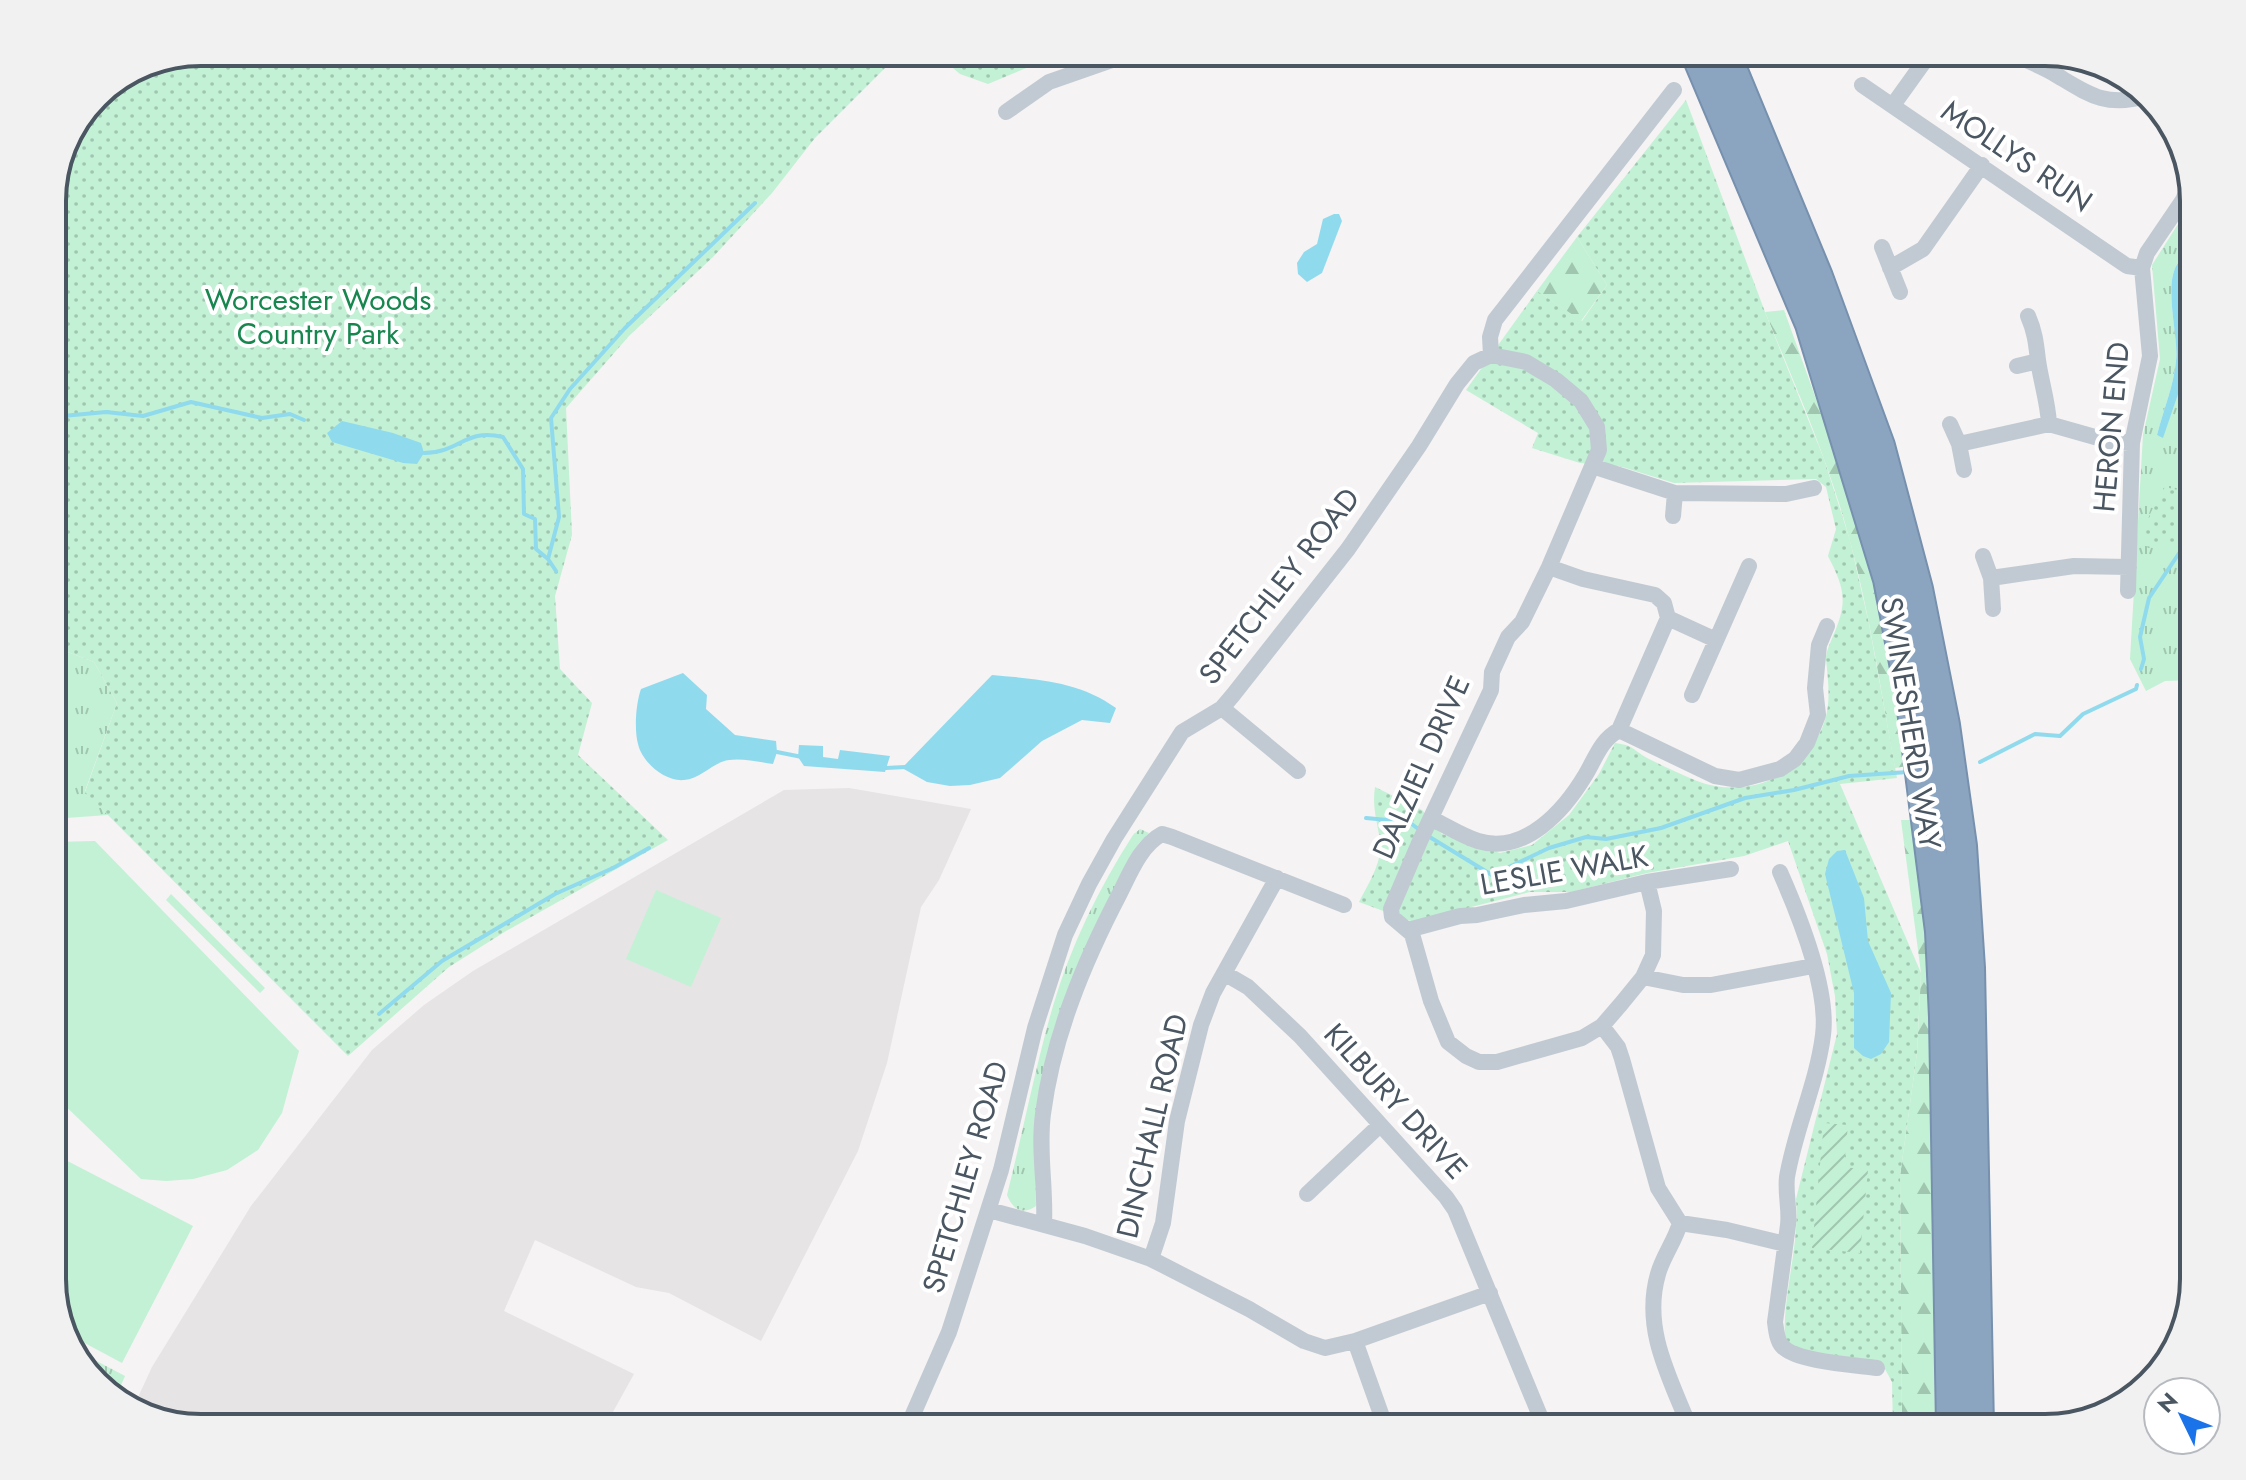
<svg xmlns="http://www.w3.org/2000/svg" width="2246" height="1480" viewBox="0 0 2246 1480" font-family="Jost,sans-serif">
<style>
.education{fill:#e6e4e5}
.grass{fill:url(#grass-tufts)}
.forest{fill:url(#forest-firs)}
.park{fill:url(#park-dots)}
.garden{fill:url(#garden-furrows)}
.pitch{fill:#c3f1d5}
.water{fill:#90daee}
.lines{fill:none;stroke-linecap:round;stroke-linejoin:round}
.stream{stroke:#90daee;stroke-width:4}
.highway-casing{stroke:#7690ad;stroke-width:34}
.street{stroke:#c1cad2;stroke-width:16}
.highway{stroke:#8ba5c1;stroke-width:30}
.labels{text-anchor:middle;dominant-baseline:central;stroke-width:8;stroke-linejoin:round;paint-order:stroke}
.street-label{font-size:30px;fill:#4a5661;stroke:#fff}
.park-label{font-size:30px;fill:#17864f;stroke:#fff}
.rim{fill:none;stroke:#4a5661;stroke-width:4}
</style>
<defs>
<pattern id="grass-tufts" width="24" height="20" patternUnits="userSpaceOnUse" patternTransform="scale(2)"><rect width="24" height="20" fill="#c3f1d5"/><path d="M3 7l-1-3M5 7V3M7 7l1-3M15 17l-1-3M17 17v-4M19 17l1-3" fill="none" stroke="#a0c6b0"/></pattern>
<pattern id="forest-firs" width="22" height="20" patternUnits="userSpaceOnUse" patternTransform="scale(2)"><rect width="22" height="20" fill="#c3f1d5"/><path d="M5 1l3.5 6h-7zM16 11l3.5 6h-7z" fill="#a0c6b0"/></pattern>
<pattern id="park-dots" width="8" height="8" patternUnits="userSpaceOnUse" patternTransform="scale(2)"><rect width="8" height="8" fill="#c3f1d5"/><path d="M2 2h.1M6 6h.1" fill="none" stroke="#a0c6b0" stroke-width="1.8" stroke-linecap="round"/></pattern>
<pattern id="garden-furrows" width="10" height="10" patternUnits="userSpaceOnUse" patternTransform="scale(2)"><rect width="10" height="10" fill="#c3f1d5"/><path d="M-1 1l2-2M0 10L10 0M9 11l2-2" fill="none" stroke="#a0c6b0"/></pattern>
</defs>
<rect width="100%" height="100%" fill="#f5f3f3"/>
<path class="education" d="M 849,788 L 971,809 L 939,880 L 921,907 L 887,1063 L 858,1151 L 761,1341 L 669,1293 L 636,1287 L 535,1240 L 504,1311 L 634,1374 L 604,1428 L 201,1428 L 133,1408 L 152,1367 L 251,1206 L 372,1050 L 424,1005 L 473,971 L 784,790 Z"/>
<path class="grass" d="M 2194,199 L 2194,253 C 2154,260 2180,331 2176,361 C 2174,385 2163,411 2157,435 L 2163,437 L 2194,348 L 2194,680 L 2165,681 L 2146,691 L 2130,659 L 2143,435 L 2160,359 L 2152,265 Z
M 52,646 L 94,662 L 117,703 L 85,791 L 108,815 L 52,819 Z
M 1140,829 L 1149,833 L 1139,843 L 1085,950 L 1035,1167 L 1036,1206 C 1023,1215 1013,1210 1007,1195 C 1023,1132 1035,1068 1053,1006 C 1071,945 1099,888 1133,835 Z
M 70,1347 L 125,1376 L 115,1399 L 72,1353 Z"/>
<path class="forest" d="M 1577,237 L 1607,285 L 1581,321 L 1537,291 Z
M 1784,310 L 1865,535 L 1908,766 L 1895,768 C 1881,692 1870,615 1850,541 C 1829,462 1796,387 1765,312 Z
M 1901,820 L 1917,820 L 1930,971 L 1935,1428 L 1902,1428 L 1900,1176 L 1917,1053 L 1921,973 Z"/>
<path class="park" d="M 201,52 L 901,52 L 815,138 L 772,193 L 713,257 L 629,336 L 566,408 L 572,535 L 555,596 L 560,669 L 592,703 L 578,755 L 668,840 L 506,931 L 449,967 L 348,1056 L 85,792 L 117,703 L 94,662 L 52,646 L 52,192 L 96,95 L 144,63 Z
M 910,52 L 1065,52 L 988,84 L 960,74 L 941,58 Z
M 1686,100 L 1765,312 L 1824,459 L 1850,540 L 1869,624 L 1897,778 L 1840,784 L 1921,973 L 1917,1053 L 1900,1176 L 1902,1428 L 1893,1428 L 1892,1382 L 1885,1369 L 1811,1360 L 1785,1342 C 1782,1294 1800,1247 1796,1199 L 1837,1034 L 1835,996 L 1827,954 L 1788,841 L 1744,856 L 1647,873 L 1571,892 L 1530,892 L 1413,922 L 1359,902 C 1369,882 1383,862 1380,840 C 1377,821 1372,807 1375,787 L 1422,810 L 1442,834 L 1500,853 L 1532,845 L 1569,815 L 1599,774 L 1615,743 C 1633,745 1633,750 1647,758 C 1663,766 1680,774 1697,781 C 1749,801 1808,774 1825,720 C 1831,701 1828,679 1826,659 C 1826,651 1830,644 1833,636 C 1848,602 1845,589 1828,556 L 1836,529 L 1826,487 L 1816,479 L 1674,483 L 1619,466 L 1580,463 L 1532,448 L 1538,433 L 1466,390 L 1537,291 L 1582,321 L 1607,285 L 1577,237 Z
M 2165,487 L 2182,491 L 2193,500 L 2194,512 L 2185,529 L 2184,542 L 2148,548 L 2142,540 C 2145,520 2155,504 2165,487 Z"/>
<path class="garden" d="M 1824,1123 L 1848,1125 L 1844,1167 L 1868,1170 L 1860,1253 L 1812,1248 Z"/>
<path class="pitch" d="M 95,841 L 299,1051 L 282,1113 L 258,1150 L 227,1170 L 193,1179 L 166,1181 L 141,1179 L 52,1093 L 52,842 Z
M 656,890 L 721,918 L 691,987 L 626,959 Z
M 171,894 L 265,988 L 260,993 L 166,900 Z
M 52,1153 L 193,1226 L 122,1363 L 66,1333 L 52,1288 Z"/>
<path class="water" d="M 1334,214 L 1339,214 L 1342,221 L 1322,273 L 1307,282 L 1298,274 L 1297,263 L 1304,252 L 1317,244 L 1323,219 Z
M 2194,253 L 2194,348 L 2163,438 L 2157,435 C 2163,411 2174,385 2176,361 C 2180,332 2154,260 2194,253 Z
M 342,421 L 393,433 L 421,443 L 424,453 L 417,464 L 403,463 L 332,442 L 327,433 Z
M 683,673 L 707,695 L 706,709 L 735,735 L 776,741 L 777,752 L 773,764 C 760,762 742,758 729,760 C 713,762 701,779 684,780 C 665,782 642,762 638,744 C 634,729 636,703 641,689 Z
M 992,675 C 1036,679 1079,681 1116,708 L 1110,723 L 1082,720 L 1042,741 L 1000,778 L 970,785 L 950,786 L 927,782 L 902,768 Z
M 799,745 L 823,746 L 823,757 L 838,759 L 840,750 L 890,756 L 885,772 L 804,766 L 798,757 Z
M 1845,850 L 1864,898 L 1868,941 L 1891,993 L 1889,1042 L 1881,1054 L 1871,1059 L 1863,1056 L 1854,1048 L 1854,993 L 1825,874 L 1829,859 L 1837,851 Z"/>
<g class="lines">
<path class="stream" d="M 52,417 L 106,412 L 143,416 L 191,402 L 262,418 L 290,414 L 304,420
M 424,453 C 462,452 464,428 503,437 L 523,469 L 524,514 L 535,519 L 536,549 L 548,559 L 556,571
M 548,559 L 559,517 L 551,418 L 570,389 L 625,328 L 755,203
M 2141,669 L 2144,659 L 2140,637 L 2149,598 L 2194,531
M 777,752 L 802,757
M 1980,762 L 2035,734 L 2060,736 L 2083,714 L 2136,689 L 2137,685
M 886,768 L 905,767
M 1366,818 L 1409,822 L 1421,831
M 1428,836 L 1492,875 L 1549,848 L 1586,837 L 1606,839 L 1661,828 L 1745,798 L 1794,790 L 1849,776 L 1908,772
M 379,1014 L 442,961 L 555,894 L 613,868 L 649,848"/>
<defs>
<path id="highway" d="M 1696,52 L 1811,324 L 1889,579 L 1911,694 L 1941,931 L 1945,1017 L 1952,1428
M 1724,52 L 1817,277 L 1879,446 L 1917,589 L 1944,725 L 1961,846 L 1969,968 L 1978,1428"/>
</defs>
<use href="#highway" class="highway-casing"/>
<path class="street" d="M 2008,52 C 2023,59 2039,65 2053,73 C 2087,93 2104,108 2146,96
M 1862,85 L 2127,266 L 2142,268
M 1893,105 L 1931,52
M 1006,112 L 1049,82 L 1135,52
M 1882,247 L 1900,292
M 1890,268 L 1923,249 L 1982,165
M 2028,316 C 2035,332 2036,343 2038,360 C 2041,382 2048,402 2049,424
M 1491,355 L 1526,362 L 1556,380 L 1581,401 L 1597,427 L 1599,450 L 1549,567 L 1522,622 L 1508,637 L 1492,672 L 1491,690 L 1420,841 L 1391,909 L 1392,917 L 1412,934 L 1431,1001 L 1448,1042 L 1466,1056 L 1479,1062 L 1497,1062 L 1582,1038 L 1602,1026 L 1621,1004 L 1643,977 L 1653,955 L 1654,911 L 1647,882
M 2017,366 L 2038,361
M 1950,424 L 1959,444 L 1964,470
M 1959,444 L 2049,424 L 2109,441 L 2132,443
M 1592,466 L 1675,493 L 1786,494 L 1814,488
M 1673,516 L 1675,493
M 1983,556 L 1991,578
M 1549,567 L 1583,579 L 1655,595 L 1664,603 L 1668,618 L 1716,640
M 2128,591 L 2132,443 L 2150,356 L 2142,268 L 2147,253 L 2183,200 L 2190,184
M 1993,609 L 1991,578 L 2074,566 L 2129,567
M 1692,695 L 1749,566
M 1222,708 L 1298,771
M 1619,730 L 1715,776 L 1739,780 L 1780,769 L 1795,759 L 1807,743 L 1818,715 L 1815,688 L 1819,645 L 1827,626
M 1619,730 L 1668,618
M 1432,819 C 1447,826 1462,836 1478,841 C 1525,855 1564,811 1586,774 C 1596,757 1601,740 1619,730
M 1780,872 C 1799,915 1829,989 1823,1035 C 1817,1083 1795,1129 1787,1177 C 1785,1193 1790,1210 1788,1225 C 1784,1257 1779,1290 1775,1322 C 1776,1329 1777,1341 1782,1346 C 1796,1362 1856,1365 1877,1368
M 1408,930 L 1460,916 L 1477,915 L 1524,905 L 1566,901 L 1647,882 L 1731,869
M 1224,973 L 1248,987 L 1300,1036 L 1446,1197 L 1455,1210 L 1545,1428
M 1643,977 L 1683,985 L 1711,985 L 1813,966
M 1602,1026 L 1618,1047 L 1622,1059 L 1658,1188 L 1680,1223 C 1675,1241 1663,1256 1658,1274 C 1642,1329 1670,1378 1690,1428
M 1307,1194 L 1380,1125
M 989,1210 L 1085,1236 L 1151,1259 L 1249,1309 L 1304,1341 L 1325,1348 L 1355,1341 L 1490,1293
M 1680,1223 L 1727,1230 L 1785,1244
M 1044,1224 C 1046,1188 1038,1150 1043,1114 C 1053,1036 1084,962 1120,893 C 1130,873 1141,845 1162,834 L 1172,837 L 1344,905
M 1151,1259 L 1163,1223 L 1177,1121 L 1201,1025 L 1213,993 L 1277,878
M 1355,1341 L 1386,1428
M 907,1428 L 949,1332 L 1001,1170 L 1035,1028 L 1065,935 L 1089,884 L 1114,839 L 1182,732 L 1222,708 L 1233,695 L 1348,549 L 1419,446 L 1457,384 L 1474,363 L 1491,355 L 1490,337 L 1495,320 L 1674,90
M 1155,1428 L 1164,1428"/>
<use href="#highway" class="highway"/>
</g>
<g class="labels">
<g class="street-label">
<text transform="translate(2017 156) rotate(34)">MOLLYS RUN</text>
<text transform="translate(2111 427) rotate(-85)">HERON END</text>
<text transform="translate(1279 586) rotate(-52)">SPETCHLEY ROAD</text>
<text transform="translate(1911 723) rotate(81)">SWINESHERD WAY</text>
<text transform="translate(1421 767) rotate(-66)">DALZIEL DRIVE</text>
<text transform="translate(1564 870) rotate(-10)">LESLIE WALK</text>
<text transform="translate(1396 1101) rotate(48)">KILBURY DRIVE</text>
<text transform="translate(1152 1126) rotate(-77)">DINCHALL ROAD</text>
<text transform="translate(965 1177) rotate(-74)">SPETCHLEY ROAD</text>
</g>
<g class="park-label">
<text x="318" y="299">Worcester Woods<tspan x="318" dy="34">Country Park</tspan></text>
</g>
</g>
<path d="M0 0H2246V1480H0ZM201 66H2045A135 135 0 0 1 2180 201V1279A135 135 0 0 1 2045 1414H201A135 135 0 0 1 66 1279V201A135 135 0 0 1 201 66Z" fill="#f1f1f2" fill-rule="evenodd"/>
<path class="rim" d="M201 66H2045A135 135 0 0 1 2180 201V1279A135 135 0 0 1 2045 1414H201A135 135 0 0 1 66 1279V201A135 135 0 0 1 201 66Z"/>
<g transform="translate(2182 1416) rotate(313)"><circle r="38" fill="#ffffff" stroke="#b7bbc0" stroke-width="2"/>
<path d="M0-6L14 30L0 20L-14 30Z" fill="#1a73e8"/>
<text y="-12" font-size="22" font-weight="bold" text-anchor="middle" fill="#4a5661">N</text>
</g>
</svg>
